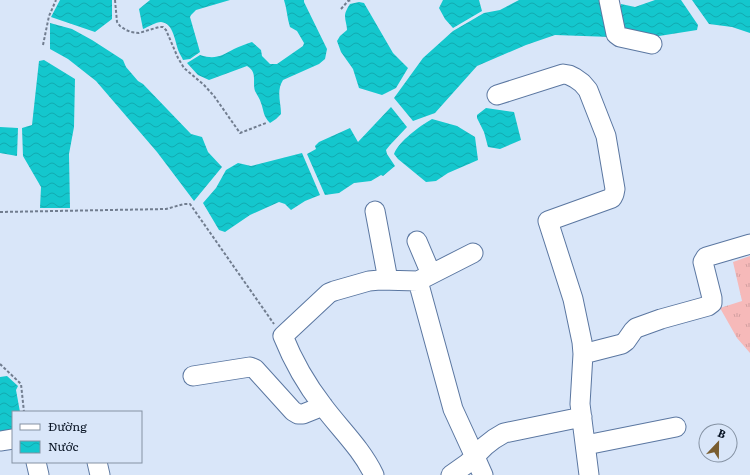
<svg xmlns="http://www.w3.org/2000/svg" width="750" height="475" viewBox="0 0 750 475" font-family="Literata,serif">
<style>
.grass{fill:url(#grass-tufts)}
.water{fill:url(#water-waves)}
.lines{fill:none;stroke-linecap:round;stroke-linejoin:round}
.minor-casing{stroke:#5b77a1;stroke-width:21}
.path{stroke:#717d8f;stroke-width:2;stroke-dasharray:3 2;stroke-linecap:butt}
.minor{stroke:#fff;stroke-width:19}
</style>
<defs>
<pattern id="grass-tufts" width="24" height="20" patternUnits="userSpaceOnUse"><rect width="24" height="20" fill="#f6b9b9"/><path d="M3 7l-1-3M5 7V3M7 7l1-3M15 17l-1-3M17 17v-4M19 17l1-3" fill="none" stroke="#d19e9f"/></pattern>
<pattern id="water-waves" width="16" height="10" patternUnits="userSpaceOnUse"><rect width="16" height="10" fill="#14c7cd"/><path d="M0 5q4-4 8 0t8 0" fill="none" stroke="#11aab0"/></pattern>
</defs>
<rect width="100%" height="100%" fill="#d9e6f9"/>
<path class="grass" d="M 750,256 L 750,353 L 737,338 L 720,308 L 742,301 L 733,262 Z"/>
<path class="water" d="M 60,0 L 112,0 L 112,19 L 95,32 L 51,17 Z
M 150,0 L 240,0 L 230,0 L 196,10 L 191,15 L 190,17 L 200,52 L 190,59 L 183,60 C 182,57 180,55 179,52 C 175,43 174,23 161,22 C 156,22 148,27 143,29 L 139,9 Z
M 284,0 L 304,0 L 304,2 L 327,49 L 325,59 L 319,64 L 283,80 C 276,91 281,102 281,114 L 276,119 L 270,123 C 263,116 264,111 261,103 C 260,99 257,95 255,91 C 252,82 258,72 247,66 L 209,80 L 198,75 L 187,63 L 200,55 C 215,60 221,56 234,49 C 240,46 246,44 252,42 L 261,50 L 262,56 L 270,64 L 277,64 L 303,46 L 304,43 L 297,31 L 290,27 C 287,18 287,9 284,0 Z
M 443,0 L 479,0 L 482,11 L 453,28 L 445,19 L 439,8 Z
M 519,0 L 602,0 L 611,37 L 555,35 L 526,45 L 477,66 L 435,113 L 413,121 L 394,98 L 423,58 L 453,31 L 484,13 L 500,10 Z
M 655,0 L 681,0 L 698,25 L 697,30 L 659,36 L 653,38 L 620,29 L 621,4 L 635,7 Z
M 692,0 L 750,0 L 750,33 L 732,27 L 709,24 Z
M 359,2 L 364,3 L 393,53 L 408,68 L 396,88 L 382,95 L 359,88 L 353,69 L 341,52 L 337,41 L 340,36 L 347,30 C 347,25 345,21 345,16 C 345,12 348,7 350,4 Z
M 50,23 L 72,29 L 92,40 L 123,60 L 126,67 L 138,81 L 143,84 L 191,134 L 202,137 L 208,152 L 222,167 L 194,201 L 157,152 L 96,81 L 68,59 L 50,49 Z
M 44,60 L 75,79 L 74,127 L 69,154 L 70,208 L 40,208 L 41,187 L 23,156 L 22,128 L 32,125 L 39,61 Z
M 391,107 L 407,127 L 390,145 L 386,150 L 387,154 L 395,166 L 383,176 L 381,175 L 371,181 L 354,183 L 339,193 L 325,195 L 307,154 L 316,149 L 315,146 L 319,142 L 350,128 L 358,142 Z
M 486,108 L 514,112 L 521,140 L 500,149 L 488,147 L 484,132 L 477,118 L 477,115 Z
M 432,119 L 457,126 L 475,137 L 478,160 L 448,173 L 436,181 L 426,182 L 398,159 L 394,154 C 399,141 420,126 432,119 Z
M 0,127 L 18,128 L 17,156 L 0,153 Z
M 302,153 L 320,195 L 305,201 L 291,210 L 285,204 L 279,202 L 250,215 L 225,232 L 219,230 L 203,203 L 216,188 L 226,170 L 238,163 L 251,166 Z
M 7,376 L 18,386 L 16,390 L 20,412 L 13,412 L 13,435 L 0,437 L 0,377 Z"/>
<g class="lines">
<defs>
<path id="minor" d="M 609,0 L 616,34 L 620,37 L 652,44
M 497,95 L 563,74 L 569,75 L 575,78 L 582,83 L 588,90 L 606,136 L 615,189 L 614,194 L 612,198 L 548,221 L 573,299 L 582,342 L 583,354 L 580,404 L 589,475
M 375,211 L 388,280
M 417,241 L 431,274
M 418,281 L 473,253
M 583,354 L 622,344 L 626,341 L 633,331 L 636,328 L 661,319 L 708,306 L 712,303 L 712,298 L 703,262 L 706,257 L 750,244
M 193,376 L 250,367 L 255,369 L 293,411 L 298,414 L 303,414 L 323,406
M 0,441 L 13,439
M 586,445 L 676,427
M 36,462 L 39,475
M 97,462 L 100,475
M 374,475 C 361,448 340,429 323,406 C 306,384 293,361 283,336 L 329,293 L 334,291 L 369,281 L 380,280 L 418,281 L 453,409 L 475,457 L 483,475
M 451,475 L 468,463 L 485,446 L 494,439 L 504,433 L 582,417"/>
</defs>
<use href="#minor" class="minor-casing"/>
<path class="path" d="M 115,0 L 117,22 L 120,26 L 126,30 L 131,32 L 139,33 L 159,27 L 163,27 L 166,30 L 178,58 L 184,68 L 204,85 L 214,96 L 240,133 L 266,123
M 341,9 L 348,1 L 351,0
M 43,45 L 49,16 L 56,0
M 0,212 L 166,209 L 184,204 L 190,204 L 274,324
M 0,364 L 21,384 L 24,412"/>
<use href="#minor" class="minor"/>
</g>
<rect x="12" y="411" width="130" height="52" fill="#d9e6f9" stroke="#8592a3"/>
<rect x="20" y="424" width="20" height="6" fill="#ffffff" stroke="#8592a3"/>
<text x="48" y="431" font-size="12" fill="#081323">Đường</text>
<rect x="20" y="441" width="20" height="12" fill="url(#water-waves)" stroke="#8592a3"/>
<text x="48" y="451" font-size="12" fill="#081323">Nước</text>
<g transform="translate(718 443) rotate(22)"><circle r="19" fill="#d9e6f9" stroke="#8592a3"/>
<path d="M0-3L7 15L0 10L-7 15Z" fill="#795d30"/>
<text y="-6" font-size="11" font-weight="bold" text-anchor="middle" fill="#081323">B</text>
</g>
</svg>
